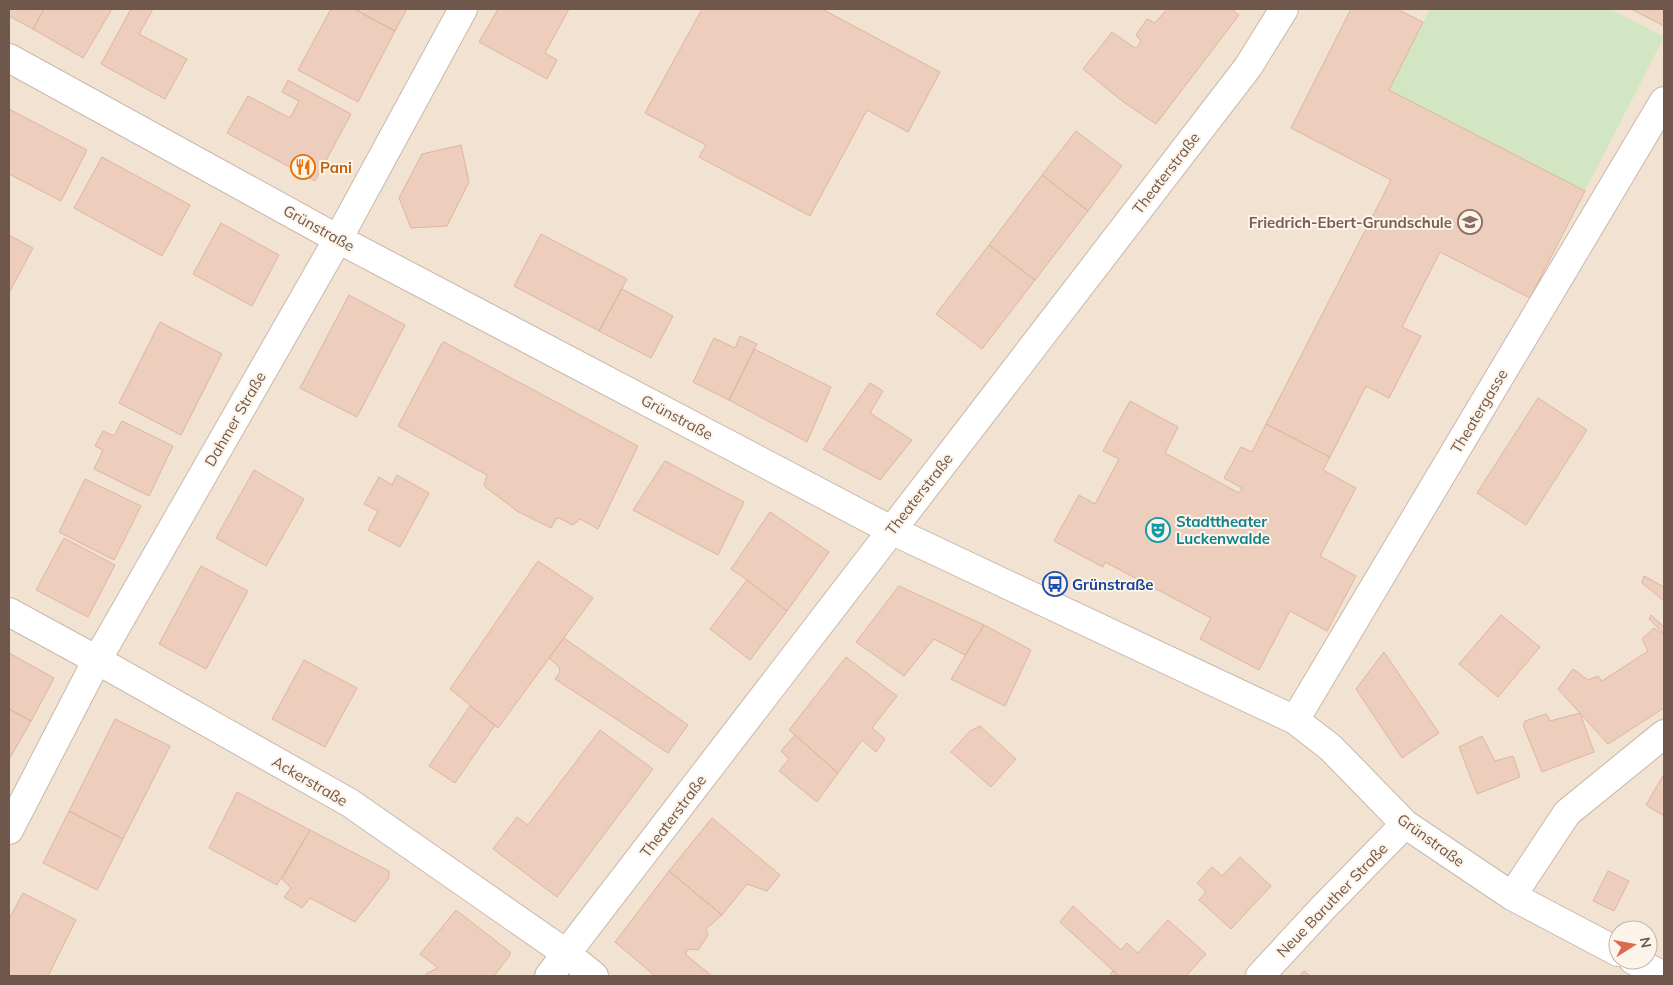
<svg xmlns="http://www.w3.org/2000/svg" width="1673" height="985" viewBox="0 0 1673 985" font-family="Mulish,sans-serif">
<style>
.residential{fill:#f1e2d2;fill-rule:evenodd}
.green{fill:#d3e6c3}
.building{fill:#edcebd;stroke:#deb59f}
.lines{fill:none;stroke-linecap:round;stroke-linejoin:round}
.street-casing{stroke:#cab8ab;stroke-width:30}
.street{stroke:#fff;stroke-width:28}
.labels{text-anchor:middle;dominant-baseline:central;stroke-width:4;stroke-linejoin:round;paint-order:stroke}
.food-label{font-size:15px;font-weight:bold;fill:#c56008;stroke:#fdf4e9;text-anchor:start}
.street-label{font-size:15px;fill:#70574c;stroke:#fdf4e9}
.education-label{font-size:15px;font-weight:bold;fill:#785e54;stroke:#fdf4e9;text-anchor:end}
.culture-label{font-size:15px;font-weight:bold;fill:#0d838f;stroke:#fdf4e9;text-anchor:start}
.transit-label{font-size:15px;font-weight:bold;fill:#164399;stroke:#fdf4e9;text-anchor:start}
</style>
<rect width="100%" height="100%" fill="#faf0e3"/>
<path class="residential" d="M 9,9 L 1664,9 L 1664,976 L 9,976 ZM 1618,930 L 1648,930 L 1648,960 L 1618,960 Z"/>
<path class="green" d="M 1430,9 L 1610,9 L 1664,37 L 1585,191 L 1389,90 Z"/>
<path class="building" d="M 9,9 L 44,9 L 33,29 L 9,16 Z
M 44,9 L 112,9 L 83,58 L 33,29 Z
M 131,9 L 153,9 L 139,34 L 187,59 L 165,99 L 101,64 Z
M 331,9 L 354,9 L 395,31 L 358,102 L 298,70 Z
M 354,9 L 407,9 L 395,31 Z
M 498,9 L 569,9 L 545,53 L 557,60 L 547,79 L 479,42 Z
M 702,9 L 822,9 L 940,72 L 908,132 L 867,110 L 810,216 L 699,157 L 706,145 L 645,113 Z
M 1167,9 L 1231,9 L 1239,15 L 1156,124 L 1122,101 L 1083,69 L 1112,32 L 1135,48 L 1137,48 L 1141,41 L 1136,35 L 1147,19 L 1155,23 Z
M 1351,9 L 1397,9 L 1423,22 L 1389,90 L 1585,191 L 1530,298 L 1440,252 L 1402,327 L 1421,336 L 1389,398 L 1366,386 L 1330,457 L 1266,424 L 1391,180 L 1291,128 Z
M 1631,9 L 1664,9 L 1664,26 Z
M 288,80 L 351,114 L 315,181 L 227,133 L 248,96 L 290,118 L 299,101 L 282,92 Z
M 9,109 L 87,150 L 61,201 L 9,174 Z
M 1076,131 L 1122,166 L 1088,211 L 1042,175 Z
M 461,145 L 469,182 L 447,226 L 411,228 L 399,198 L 422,154 Z
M 102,157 L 190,205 L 162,256 L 74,208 Z
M 1042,175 L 1088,211 L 1035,280 L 989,245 Z
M 221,223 L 279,255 L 252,306 L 193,274 Z
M 541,234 L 627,279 L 599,331 L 514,286 Z
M 9,235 L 33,248 L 9,293 Z
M 989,245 L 1035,280 L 982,349 L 936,314 Z
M 622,289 L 673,316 L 651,358 L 599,331 Z
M 349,295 L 405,325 L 357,417 L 300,388 Z
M 160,322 L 222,354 L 181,435 L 119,403 Z
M 740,336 L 757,344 L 729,400 L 693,382 L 714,338 L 735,348 Z
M 444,342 L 638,446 L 598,529 L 580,519 L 573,525 L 559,518 L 556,519 L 551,528 L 517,511 L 484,486 L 487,475 L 398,426 L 442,343 Z
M 754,349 L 831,387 L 807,442 L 729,400 Z
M 870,383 L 883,391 L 870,413 L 912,440 L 880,480 L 823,449 Z
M 1538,398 L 1587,430 L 1526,525 L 1477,493 Z
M 1130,401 L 1178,427 L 1165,453 L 1239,493 L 1242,488 L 1224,478 L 1241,447 L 1252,452 L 1266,424 L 1330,457 L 1323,470 L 1356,488 L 1320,556 L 1356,576 L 1327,631 L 1290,611 L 1259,670 L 1200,639 L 1211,618 L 1105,562 L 1103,567 L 1054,541 L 1079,495 L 1095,504 L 1119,459 L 1103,451 Z
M 122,421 L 173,446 L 149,496 L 94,469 L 103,450 L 95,446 L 103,431 L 114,436 Z
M 665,461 L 744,502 L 718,555 L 633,510 Z
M 254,470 L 304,499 L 266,566 L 216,538 Z
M 397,475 L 429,493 L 400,547 L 368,530 L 378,511 L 364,504 L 379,477 L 392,485 Z
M 85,479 L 141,506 L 114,560 L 59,532 Z
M 770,512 L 829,552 L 787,611 L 747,580 L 731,569 Z
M 64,538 L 115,565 L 88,617 L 36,590 Z
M 538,561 L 593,598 L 498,728 L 450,689 Z
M 201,566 L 248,591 L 206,669 L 159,644 Z
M 1644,576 L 1664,587 L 1664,601 L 1642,583 Z
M 747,580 L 787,611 L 750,660 L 710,629 Z
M 899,586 L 984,625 L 965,655 L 934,639 L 904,676 L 856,642 Z
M 1501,615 L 1540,647 L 1498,697 L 1459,664 Z
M 1651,615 L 1664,627 L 1664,634 L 1649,619 Z
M 984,625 L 1031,650 L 1005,706 L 951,679 Z
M 1654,628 L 1664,635 L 1664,708 L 1608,744 L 1558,689 L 1573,669 L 1588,680 L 1598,676 L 1602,681 L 1648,651 L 1642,639 Z
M 564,638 L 688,725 L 668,753 L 555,679 L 560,672 L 559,667 L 549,658 Z
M 1384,652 L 1439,733 L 1402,758 L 1356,689 Z
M 9,653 L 54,678 L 31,721 L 9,709 Z
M 846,657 L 897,696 L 872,728 L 885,739 L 876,752 L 862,740 L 838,773 L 789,730 Z
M 304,660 L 357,688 L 325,747 L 272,719 Z
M 470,706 L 495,725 L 455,783 L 429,766 Z
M 9,709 L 31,721 L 10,758 L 9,757 Z
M 1580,713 L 1594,752 L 1542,772 L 1523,725 L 1525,721 L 1546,714 L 1550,721 Z
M 115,719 L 170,746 L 123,839 L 69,811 Z
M 980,726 L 1016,759 L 991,787 L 951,752 L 970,731 Z
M 600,730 L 653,769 L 557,897 L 493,849 L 517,817 L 528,825 Z
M 795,735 L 838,773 L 817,802 L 779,771 L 789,759 L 781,751 Z
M 1482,736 L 1495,761 L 1513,756 L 1520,777 L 1477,794 L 1459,747 Z
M 1664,774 L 1664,816 L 1646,805 Z
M 237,792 L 310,830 L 277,885 L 209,848 Z
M 69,811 L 123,839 L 97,890 L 43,863 Z
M 712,818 L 780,875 L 767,891 L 747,884 L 722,915 L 669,871 Z
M 310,830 L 389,871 L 389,878 L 355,922 L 310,898 L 302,908 L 284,897 L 291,888 L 282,879 Z
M 1240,857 L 1271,886 L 1231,929 L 1199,900 L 1206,892 L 1197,883 L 1212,867 L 1222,876 Z
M 669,871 L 722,915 L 706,929 L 708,935 L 698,950 L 689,949 L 685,954 L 712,976 L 655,976 L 615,942 Z
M 1608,871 L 1629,881 L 1614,911 L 1593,901 Z
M 23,893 L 76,920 L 48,976 L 9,976 L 9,919 Z
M 1073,906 L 1121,950 L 1127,943 L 1138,953 L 1168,920 L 1206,954 L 1186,976 L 1119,976 L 1060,922 Z
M 456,910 L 510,952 L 510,955 L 494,976 L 425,976 L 427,973 L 438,968 L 420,954 Z
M 1113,971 L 1119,976 L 1109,976 Z
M 1304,971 L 1310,976 L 1299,976 Z"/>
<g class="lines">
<defs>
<path id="street" d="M 9,58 L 338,239 L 891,530 L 1295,720 L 1331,748 L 1405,824 L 1512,896 L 1618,952
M 9,612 L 97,660 L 350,803 L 567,954 L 594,976
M 1295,720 L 1664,101
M 9,830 L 97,660 L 338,239 L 463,9
M 1512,896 L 1567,813 L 1664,734
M 1633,960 L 1664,976
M 549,976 L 1248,67 L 1284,9
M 1260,976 L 1321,910 L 1405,824"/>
</defs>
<use href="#street" class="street-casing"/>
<use href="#street" class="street"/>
</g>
<defs>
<symbol id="restaurant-ring" viewBox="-11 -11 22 22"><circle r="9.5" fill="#fdf4e9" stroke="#e8710a" stroke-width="1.5"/><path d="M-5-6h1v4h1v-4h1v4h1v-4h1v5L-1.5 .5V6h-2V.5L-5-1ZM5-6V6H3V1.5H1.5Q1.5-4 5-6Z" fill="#e8710a"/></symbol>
<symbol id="school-ring" viewBox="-11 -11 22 22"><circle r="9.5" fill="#fdf4e9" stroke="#8d6e63" stroke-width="1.5"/><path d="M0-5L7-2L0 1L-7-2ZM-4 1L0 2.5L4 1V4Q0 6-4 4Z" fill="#8d6e63"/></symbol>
<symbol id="theatre-ring" viewBox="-11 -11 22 22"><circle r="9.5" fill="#fdf4e9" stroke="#0f9aa8" stroke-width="1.5"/><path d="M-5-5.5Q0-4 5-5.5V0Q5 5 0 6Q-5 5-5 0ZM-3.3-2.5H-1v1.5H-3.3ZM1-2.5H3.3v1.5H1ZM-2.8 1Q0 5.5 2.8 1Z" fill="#0f9aa8"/></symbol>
<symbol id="bus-ring" viewBox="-11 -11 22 22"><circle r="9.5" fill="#fdf4e9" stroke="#1a4fb4" stroke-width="1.5"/><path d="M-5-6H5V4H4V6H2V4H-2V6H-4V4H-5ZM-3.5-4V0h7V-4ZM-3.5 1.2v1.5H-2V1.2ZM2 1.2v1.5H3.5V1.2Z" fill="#1a4fb4"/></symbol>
</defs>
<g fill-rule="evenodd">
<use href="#restaurant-ring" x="289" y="153" width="28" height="28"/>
<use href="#school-ring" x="1456" y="208" width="28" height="28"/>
<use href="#theatre-ring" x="1144" y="516" width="28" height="28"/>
<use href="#bus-ring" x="1041" y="570" width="28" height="28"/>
</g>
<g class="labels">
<g class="food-label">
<text x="320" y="167">Pani</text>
</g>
<g class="street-label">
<text transform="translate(1166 173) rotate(-52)">Theaterstraße</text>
<text transform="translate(319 228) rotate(29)">Grünstraße</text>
<text transform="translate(1479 411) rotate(-59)">Theatergasse</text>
<text transform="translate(677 417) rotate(28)">Grünstraße</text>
<text transform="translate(235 419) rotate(-60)">Dahmer Straße</text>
<text transform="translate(919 494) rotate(-52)">Theaterstraße</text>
<text transform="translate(310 781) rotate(30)">Ackerstraße</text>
<text transform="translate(673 816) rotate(-53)">Theaterstraße</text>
<text transform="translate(1431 840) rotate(36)">Grünstraße</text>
<text transform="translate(1332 900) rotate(-46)">Neue Baruther Straße</text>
</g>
<g class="education-label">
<text x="1452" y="222">Friedrich-Ebert-Grundschule</text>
</g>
<g class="culture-label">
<text x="1176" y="521">Stadttheater<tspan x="1176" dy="17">Luckenwalde</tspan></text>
</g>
<g class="transit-label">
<text x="1072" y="584">Grünstraße</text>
</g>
</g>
<rect width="1673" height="985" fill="none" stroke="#70574c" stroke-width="20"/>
<g transform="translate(1633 945) rotate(79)"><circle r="24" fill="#fdf4e9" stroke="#c5b5aa"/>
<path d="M0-4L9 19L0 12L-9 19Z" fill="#da6b53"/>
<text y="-8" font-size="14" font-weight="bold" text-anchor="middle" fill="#70574c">N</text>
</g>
</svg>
